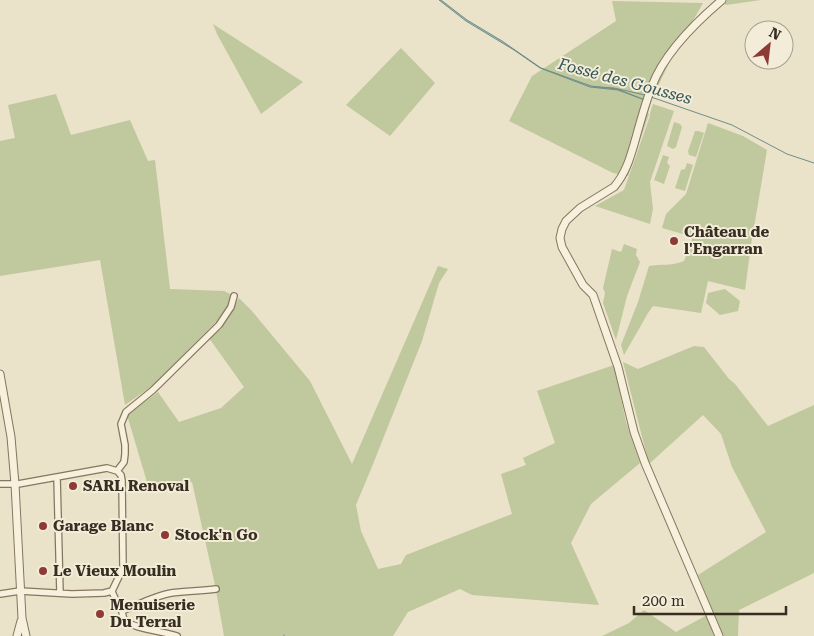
<svg xmlns="http://www.w3.org/2000/svg" width="814" height="636" viewBox="0 0 814 636" font-family="'Roboto Serif',serif">
<style>
.green{fill:#c0c89e}
.water{fill:#a9bfba;stroke:#708d88}
.lines{fill:none;stroke-linecap:round;stroke-linejoin:round}
.stream{stroke:#708d88;stroke-width:1}
.minor-casing{stroke:#85765f;stroke-width:8}
.tertiary-casing{stroke:#85765f;stroke-width:9}
.minor{stroke:#f6f0dc;stroke-width:5.5}
.tertiary{stroke:#f6f0dc;stroke-width:7}
.poi-dot{fill:#8e3a35;stroke:#f3ecd8;stroke-width:2}
.labels{text-anchor:middle;dominant-baseline:central;stroke-width:4;stroke-linejoin:round;paint-order:stroke}
.poi-label{font-size:15px;font-weight:bold;fill:#372d21;stroke:#f3ecd8;text-anchor:start}
.water-label{font-size:16px;font-style:italic;fill:#325555;stroke:#f3ecd8}
</style>
<rect width="100%" height="100%" fill="#eae2c9"/>
<path class="green" d="M 721,0 L 761,0 L 726,5 Z
M 612,1 L 703,3 L 670,61 L 651,101 L 648,113 L 649,114 L 628,176 L 613,173 L 509,121 L 532,76 L 616,21 Z
M 213,24 L 303,82 L 261,114 L 217,34 Z
M 401,48 L 435,83 L 390,136 L 346,105 Z
M 56,94 L 71,135 L 130,120 L 148,161 L 155,160 L 170,289 L 224,291 L 232,295 L 228,307 L 216,322 L 152,386 L 125,405 L 100,260 L 0,276 L 0,141 L 15,138 L 8,105 Z
M 653,104 L 674,111 L 650,182 L 653,209 L 650,224 L 595,206 L 624,190 L 650,116 L 650,113 Z
M 674,122 L 680,124 L 682,127 L 676,147 L 673,149 L 667,146 Z
M 708,123 L 743,136 L 767,150 L 751,245 L 745,290 L 708,281 L 701,313 L 653,306 L 648,313 L 624,355 L 621,345 L 638,302 L 649,266 C 660,264 674,266 684,261 L 693,237 L 662,228 L 666,214 L 686,194 Z
M 695,131 L 698,131 L 704,133 L 696,157 L 689,155 L 688,151 Z
M 663,155 L 669,157 L 667,163 L 670,166 L 664,184 L 654,180 Z
M 687,163 L 693,165 L 685,191 L 675,188 L 681,170 L 685,169 Z
M 624,244 L 637,249 L 636,255 L 640,262 L 627,296 L 616,340 L 603,303 L 605,293 L 603,288 L 612,249 L 621,252 Z
M 438,266 L 448,269 L 439,283 L 422,341 L 371,469 L 356,505 L 361,531 L 378,569 L 401,564 L 406,555 L 512,514 L 501,474 L 526,465 L 523,458 L 555,443 L 537,391 L 614,365 L 626,422 L 640,463 L 591,504 L 571,543 L 599,605 L 472,595 L 460,589 L 408,612 L 393,636 L 224,636 L 215,585 L 192,482 L 150,492 L 127,415 L 158,392 L 179,422 L 221,408 L 244,387 L 209,338 L 221,329 L 239,298 L 251,310 L 310,381 L 352,464 Z
M 725,289 L 740,301 L 738,311 L 720,315 L 706,303 L 708,293 Z
M 694,346 L 704,347 L 729,379 L 735,384 L 768,426 L 814,405 L 814,573 L 739,610 L 738,636 L 723,636 L 698,575 L 766,532 L 732,467 L 721,434 L 703,415 L 649,464 L 623,362 L 638,369 Z
M 644,610 L 676,632 L 707,615 L 714,636 L 602,636 L 629,623 Z"/>
<path class="water" d="M 439,0 L 441,0 L 467,20 L 502,41 L 541,68 L 591,86 L 617,89 L 645,100 L 618,90 L 590,87 L 540,68 L 514,50 L 466,21 Z"/>
<g class="lines">
<path class="stream" d="M 597,87 L 614,88 L 645,95
M 651,97 L 732,125 L 787,154 L 814,163
M 284,635 L 284,636"/>
<defs>
<path id="minor" d="M 117,471 L 124,462 L 125,454 L 125,445 L 121,424 L 126,412 L 153,390 L 219,325 L 231,307 L 234,296
M 57,477 L 60,593
M 0,484 L 18,484 L 107,468 L 117,471
M 112,591 L 123,568 L 122,481 L 121,475 L 117,471
M 112,591 C 114,598 118,603 121,609 C 123,613 122,617 125,620 C 130,628 166,632 177,636
M 0,594 L 20,591 L 72,594 L 104,593 L 112,591
M 122,611 C 138,605 154,596 171,593 C 186,591 201,591 216,589"/>
<path id="tertiary" d="M 0,374 L 11,437 L 15,484 L 22,618 L 26,636
M 17,636 L 21,621
M 719,636 L 645,463 L 634,432 L 618,367 L 593,295 L 583,285 L 562,247 L 560,238 L 562,229 L 566,221 L 580,208 L 614,187 C 626,173 630,158 635,141 C 640,123 645,104 652,86 C 664,54 696,22 722,0"/>
</defs>
<use href="#minor" class="minor-casing"/>
<use href="#tertiary" class="tertiary-casing"/>
<use href="#minor" class="minor"/>
<use href="#tertiary" class="tertiary"/>
</g>
<g class="poi-dot">
<circle cx="674" cy="241" r="5"/>
<circle cx="73" cy="486" r="5"/>
<circle cx="43" cy="526" r="5"/>
<circle cx="165" cy="535" r="5"/>
<circle cx="43" cy="571" r="5"/>
<circle cx="100" cy="614" r="5"/>
</g>
<g class="labels">
<g class="poi-label">
<text x="684" y="232">Château de<tspan x="684" dy="17">l'Engarran</tspan></text>
<text x="83" y="486">SARL Renoval</text>
<text x="53" y="526">Garage Blanc</text>
<text x="175" y="535">Stock'n Go</text>
<text x="53" y="571">Le Vieux Moulin</text>
<text x="110" y="605">Menuiserie<tspan x="110" dy="17">Du Terral</tspan></text>
</g>
<g class="water-label">
<text transform="translate(625 81) rotate(15)">Fossé des Gousses</text>
</g>
</g>
<g transform="translate(769 45) rotate(28)"><circle r="24" fill="#f3ecd8" stroke="#a8a08f"/>
<path d="M0-4L9 19L0 12L-9 19Z" fill="#8e3a35"/>
<text y="-8" font-size="14" font-weight="bold" text-anchor="middle" fill="#372d21">N</text>
</g>
<path d="M634 606v8h152v-8" fill="none" stroke="#372d21" stroke-width="2.5"/>
<text x="642" y="606" font-size="15" fill="#372d21" stroke="#f3ecd8" stroke-width="4" paint-order="stroke">200 m</text>
</svg>
